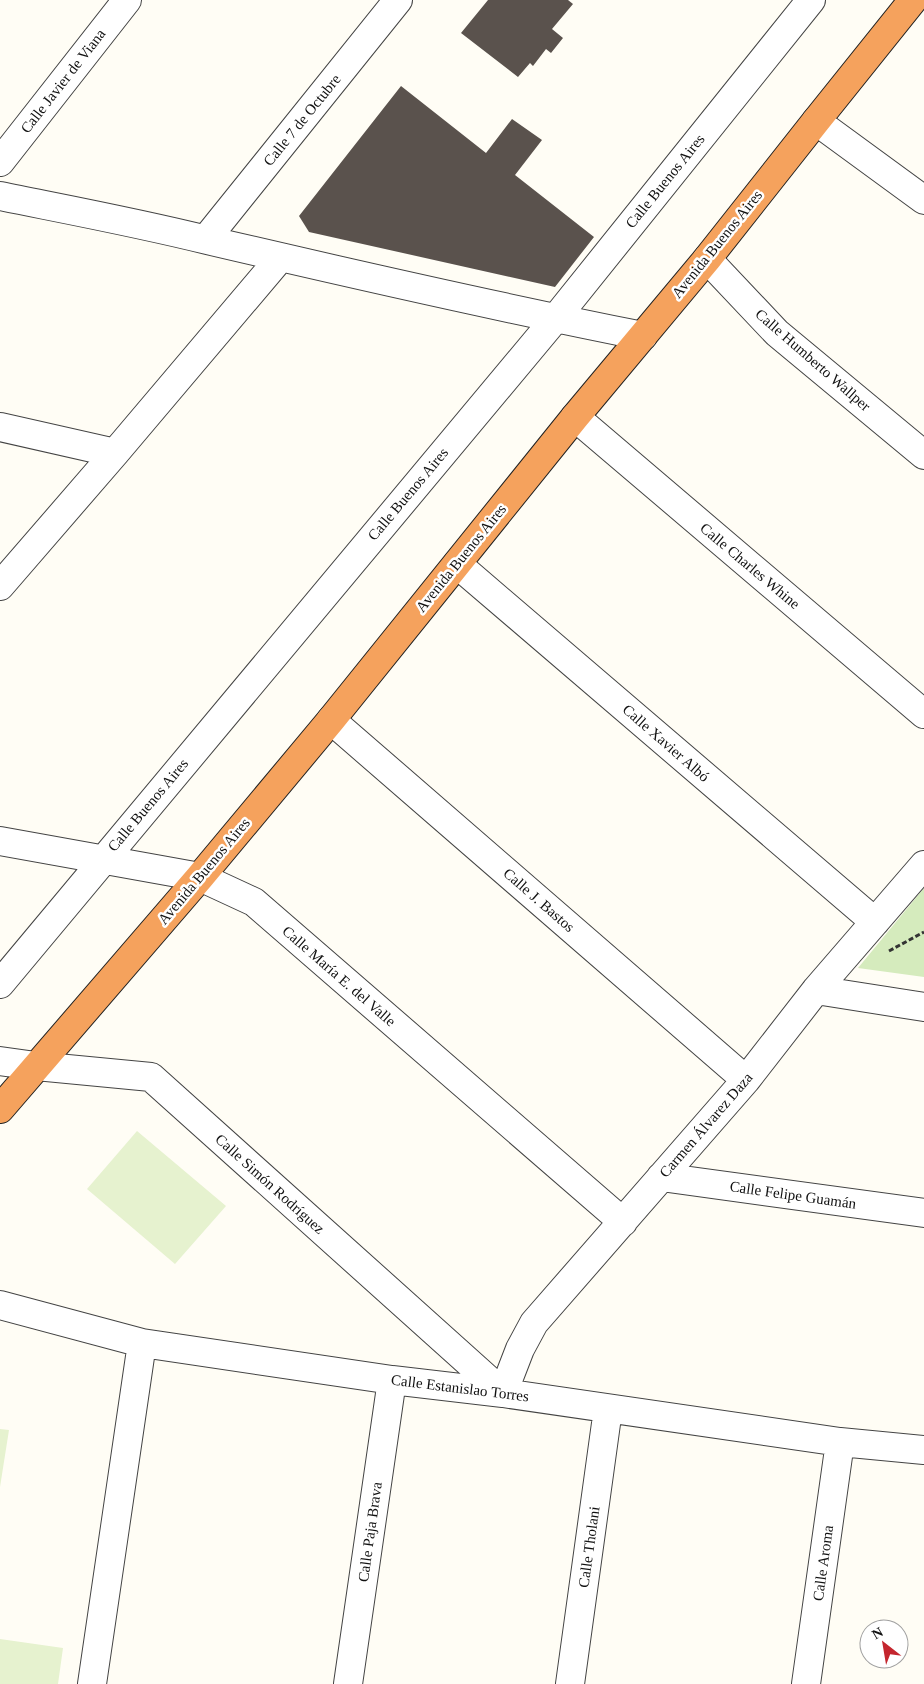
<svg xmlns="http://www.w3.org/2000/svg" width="924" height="1684" viewBox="0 0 924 1684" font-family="Georgia,serif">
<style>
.green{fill:#d5ebbd}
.pitch{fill:#e6f2cf}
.building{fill:#5a524d}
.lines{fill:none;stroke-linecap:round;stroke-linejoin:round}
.minor-casing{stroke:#444;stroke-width:30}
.highway-casing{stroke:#222;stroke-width:30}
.path{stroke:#333;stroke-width:3;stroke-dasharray:5 2.5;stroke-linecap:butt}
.minor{stroke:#fff;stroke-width:28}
.highway{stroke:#f5a25d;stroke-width:28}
.labels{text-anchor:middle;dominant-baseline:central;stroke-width:5;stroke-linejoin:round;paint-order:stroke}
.street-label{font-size:15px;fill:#111;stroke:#fff}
</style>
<rect width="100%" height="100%" fill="#fffdf5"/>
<path class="green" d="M 924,888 L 924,977 L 858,968 Z"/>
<path class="pitch" d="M 137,1131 L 226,1206 L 175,1264 L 87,1189 Z
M 0,1429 L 9,1430 L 0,1487 Z
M 0,1639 L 63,1648 L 58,1684 L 0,1684 Z"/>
<path class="building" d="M 488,0 L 568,0 L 573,4 L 552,29 L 563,38 L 551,53 L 546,49 L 533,66 L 530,63 L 518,77 L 461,33 Z
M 401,86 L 486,153 L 512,119 L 542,140 L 515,175 L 594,237 L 555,287 L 309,232 L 299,216 Z"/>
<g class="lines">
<defs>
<path id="minor" d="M 816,121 L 924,200
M 0,162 L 127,0
M 0,196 C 69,210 139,223 207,240 C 352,274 497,307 643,336
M 206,239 L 398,0
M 707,259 L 777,333 L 924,455
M 575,417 L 924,714
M 0,427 L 115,453
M 457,564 L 875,922
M 0,586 L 115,453 L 280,258
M 331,720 L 746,1080
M 0,841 L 200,877 L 254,902 L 623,1222
M 0,984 L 555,319 L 811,0
M 816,990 L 924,1007
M 0,1061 L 36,1066 L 151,1077 L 503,1393 L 520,1349 L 534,1323 L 746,1080 L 816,990 L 924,865
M 661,1177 L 924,1213
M 0,1305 L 142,1343 L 392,1380 L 503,1393 L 840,1442 L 924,1450
M 92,1684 L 142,1343
M 348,1684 L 392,1380
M 570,1684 L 608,1409
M 806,1684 L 840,1442"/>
<path id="highway" d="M 0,1109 L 200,877 L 331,720 L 575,417 L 707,259 L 816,121 L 913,0"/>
</defs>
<use href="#minor" class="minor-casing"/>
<use href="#highway" class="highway-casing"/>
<path class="path" d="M 889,951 L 924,932"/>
<use href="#minor" class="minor"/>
<use href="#highway" class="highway"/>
</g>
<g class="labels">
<g class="street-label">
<text transform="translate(63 81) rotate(-52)">Calle Javier de Viana</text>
<text transform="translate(302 120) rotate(-51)">Calle 7 de Octubre</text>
<text transform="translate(665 181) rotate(-51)">Calle Buenos Aires</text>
<text transform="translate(717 244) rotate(-51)">Avenida Buenos Aires</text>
<text transform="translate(813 360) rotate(41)">Calle Humberto Wallper</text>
<text transform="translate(408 494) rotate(-50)">Calle Buenos Aires</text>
<text transform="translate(461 558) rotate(-51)">Avenida Buenos Aires</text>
<text transform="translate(750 566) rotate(40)">Calle Charles Whine</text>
<text transform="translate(666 743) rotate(41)">Calle Xavier Albó</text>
<text transform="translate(148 805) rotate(-50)">Calle Buenos Aires</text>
<text transform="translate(204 871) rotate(-50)">Avenida Buenos Aires</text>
<text transform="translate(539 900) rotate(41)">Calle J. Bastos</text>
<text transform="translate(339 976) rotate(41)">Calle María E. del Valle</text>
<text transform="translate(706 1125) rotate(-49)">Carmen Álvarez Daza</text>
<text transform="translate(270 1184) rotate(42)">Calle Simón Rodríguez</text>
<text transform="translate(793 1195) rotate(8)">Calle Felipe Guamán</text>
<text transform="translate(460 1388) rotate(7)">Calle Estanislao Torres</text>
<text transform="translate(370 1532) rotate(-82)">Calle Paja Brava</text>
<text transform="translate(589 1547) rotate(-82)">Calle Tholani</text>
<text transform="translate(823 1563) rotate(-82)">Calle Aroma</text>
</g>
</g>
<g transform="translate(884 1644) rotate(329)"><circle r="24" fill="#ffffff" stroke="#a0a0a0"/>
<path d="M0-4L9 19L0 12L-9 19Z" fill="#c4262e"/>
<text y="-8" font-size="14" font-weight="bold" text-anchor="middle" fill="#111111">N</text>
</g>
</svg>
